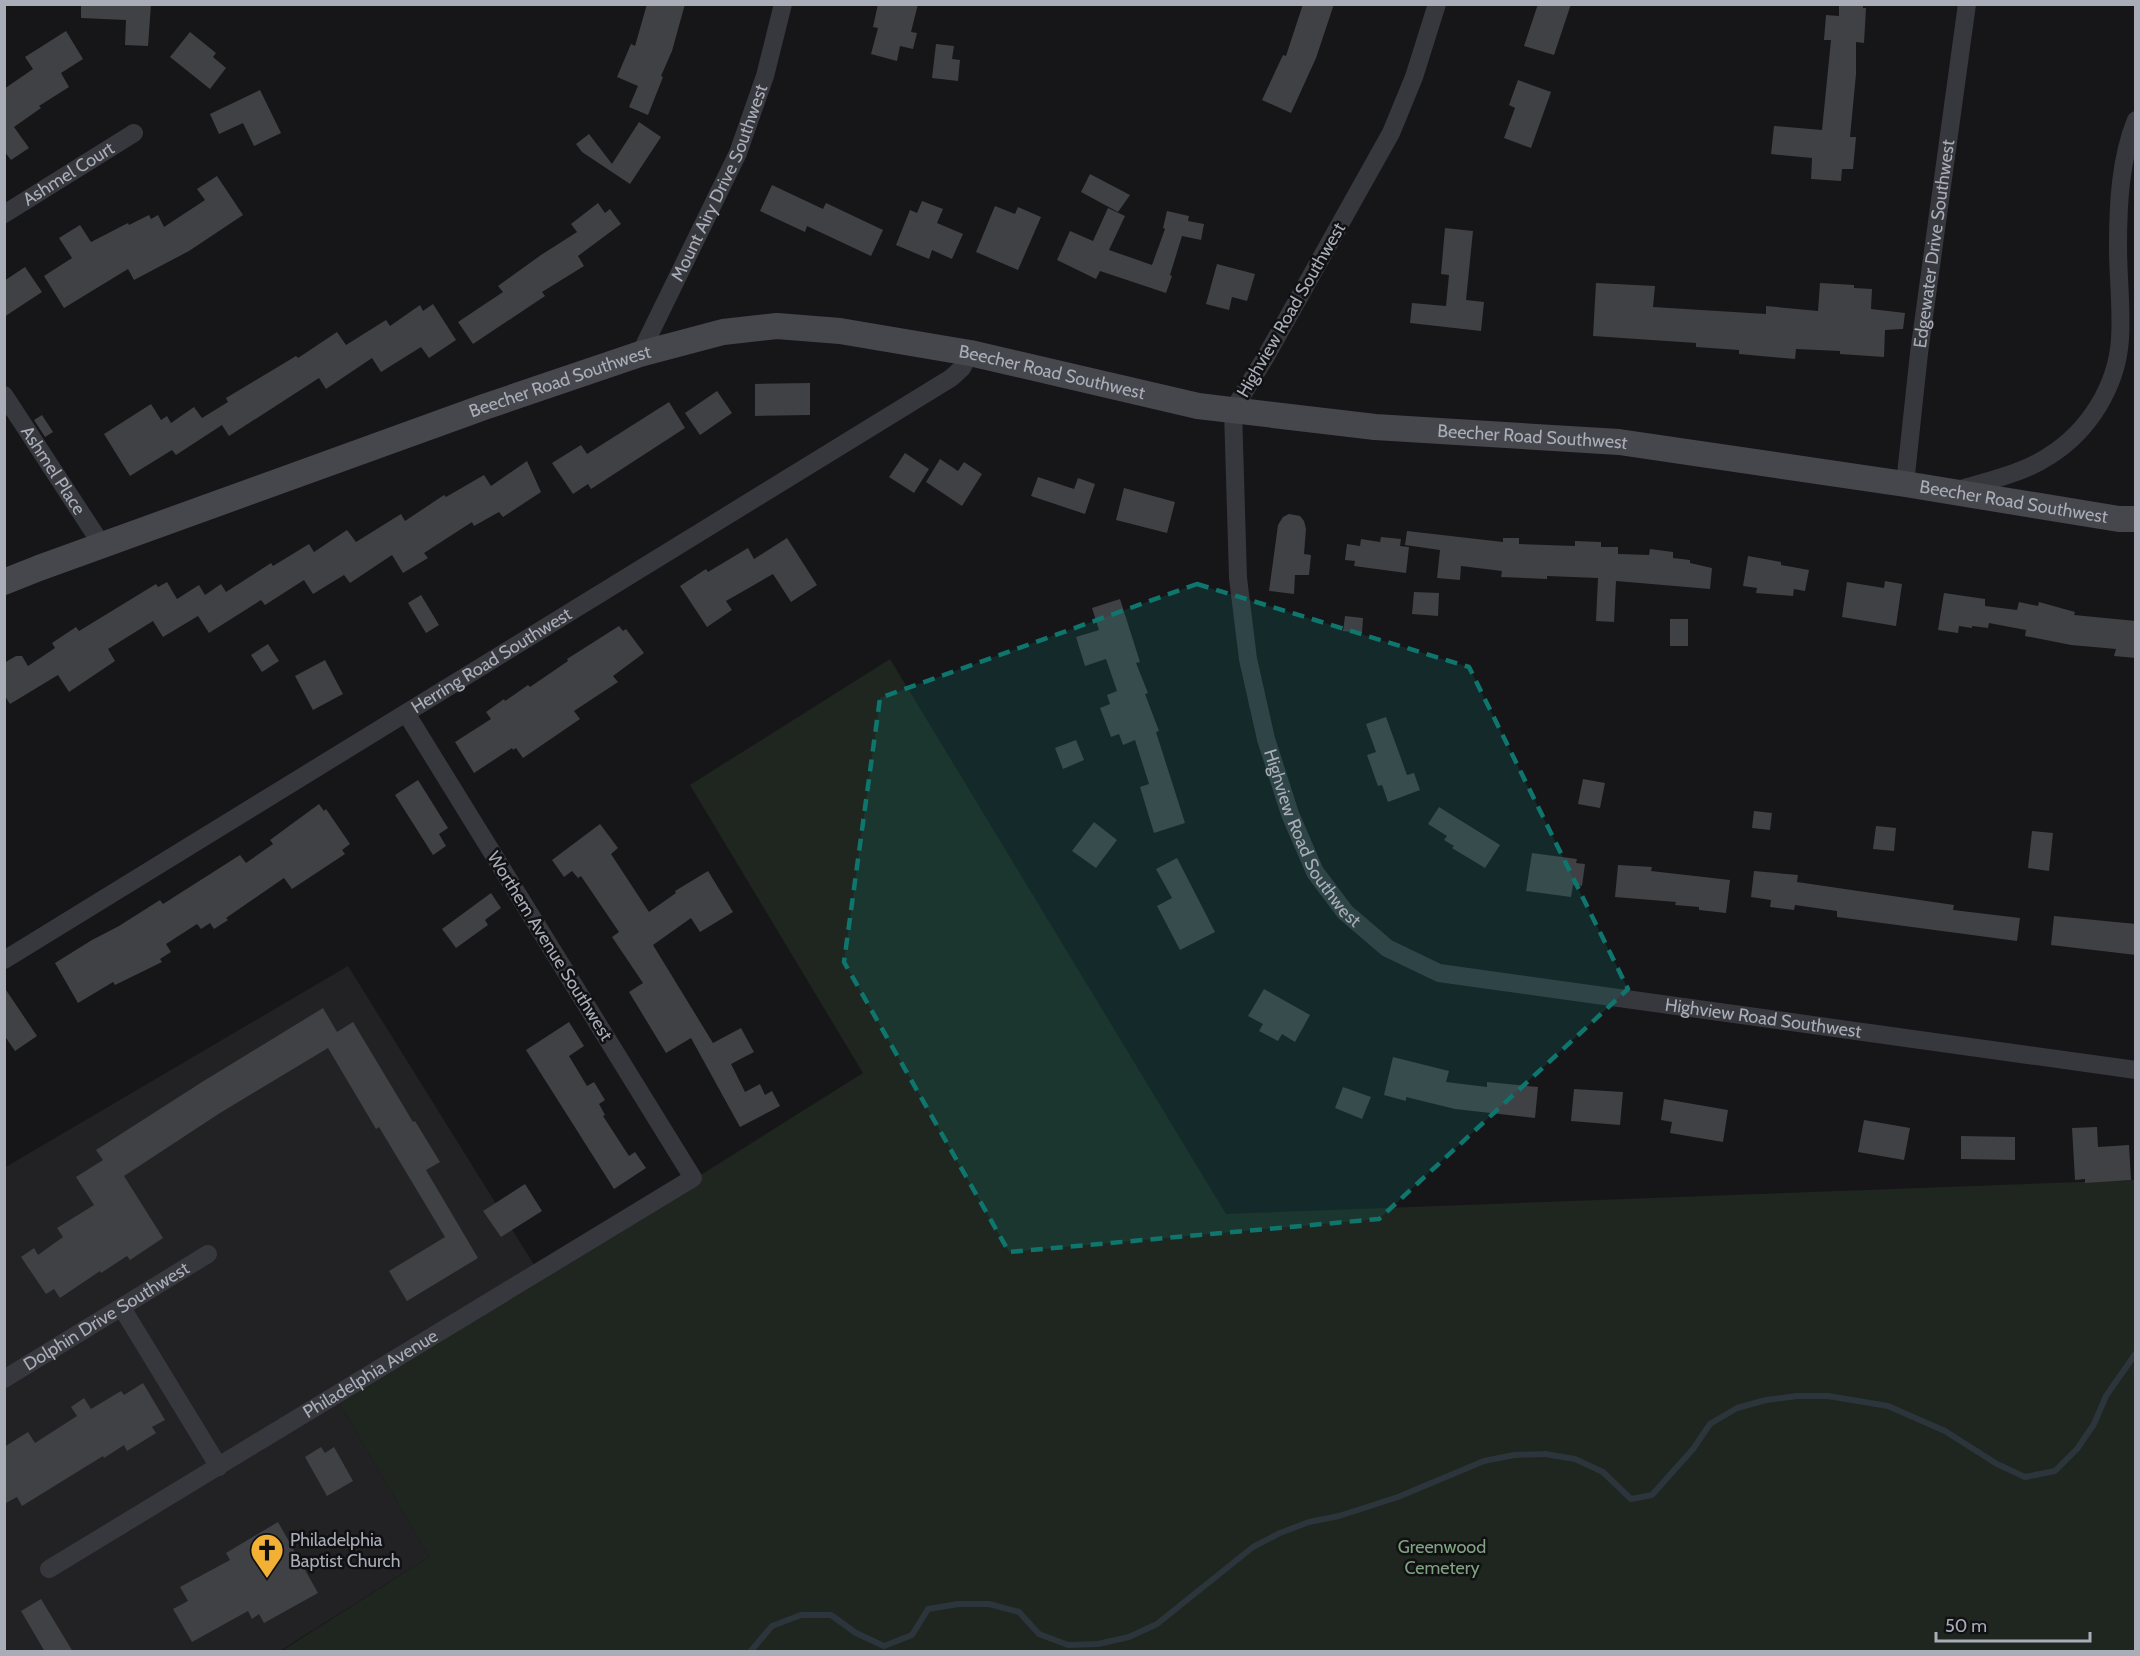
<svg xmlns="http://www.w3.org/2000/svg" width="2140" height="1656" viewBox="0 0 2140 1656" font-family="Cabin,sans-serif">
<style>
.built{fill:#222225}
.green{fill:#1e261f}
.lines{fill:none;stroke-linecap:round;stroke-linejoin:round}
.stream{stroke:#2c353c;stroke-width:6}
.building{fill:#404145}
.street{stroke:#37383d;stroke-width:18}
.secondary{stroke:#45474d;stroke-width:26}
.marked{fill:#0f766e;fill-opacity:0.2;stroke:#0f766e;stroke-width:4.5;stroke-dasharray:12 8;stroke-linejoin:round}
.labels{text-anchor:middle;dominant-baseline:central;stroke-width:5;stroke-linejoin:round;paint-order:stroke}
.street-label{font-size:18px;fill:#a8adb8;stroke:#111113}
.poi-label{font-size:18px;fill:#a8adb8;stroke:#111113;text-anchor:start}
.park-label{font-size:18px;fill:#7fa381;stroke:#111113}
</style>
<rect width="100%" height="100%" fill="#161618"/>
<path class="built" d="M 348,966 L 541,1276 L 339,1402 L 429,1557 L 280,1651 L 5,1651 L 4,1168 Z"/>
<path class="green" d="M 890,659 L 1226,1214 L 2135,1180 L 2135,1651 L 280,1652 L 429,1557 L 339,1402 L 863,1073 L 690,785 Z"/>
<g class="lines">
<path class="stream" d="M 750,1652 L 772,1626 L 801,1615 L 831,1615 L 856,1633 L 884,1646 L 912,1635 L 928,1609 L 958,1604 L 989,1604 L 1019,1612 L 1039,1634 L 1068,1645 L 1098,1644 L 1129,1637 L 1157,1624 L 1253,1547 L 1280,1533 L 1309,1522 L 1339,1516 L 1398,1497 L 1484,1461 L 1514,1455 L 1545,1454 L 1575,1459 L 1603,1472 L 1631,1499 L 1652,1495 L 1693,1449 L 1710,1424 L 1737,1408 L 1766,1400 L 1797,1396 L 1828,1396 L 1888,1406 L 1945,1431 L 1997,1464 L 2025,1477 L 2055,1471 L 2077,1449 L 2094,1424 L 2106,1396 L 2136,1353"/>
</g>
<path class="building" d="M 81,4 L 151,4 L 148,46 L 125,45 L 126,20 L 81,18 Z
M 647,4 L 685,4 L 672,51 L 661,76 L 663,77 L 648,115 L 629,107 L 638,86 L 617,77 L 631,44 L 635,46 Z
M 878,4 L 918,4 L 911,32 L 917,33 L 913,49 L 900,46 L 897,61 L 871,54 L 878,28 L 873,27 Z
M 1303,4 L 1334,4 L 1316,58 L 1291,113 L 1262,100 L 1283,55 L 1286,56 Z
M 1538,4 L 1571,4 L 1554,55 L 1524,46 Z
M 1839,4 L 1863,4 L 1863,8 L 1866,8 L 1864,43 L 1856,42 L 1856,74 L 1850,137 L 1856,137 L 1853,169 L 1842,169 L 1841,181 L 1811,179 L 1812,158 L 1771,154 L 1774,126 L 1822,130 L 1831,40 L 1824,40 L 1826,15 L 1839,16 Z
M 66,31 L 83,59 L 61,73 L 69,87 L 39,106 L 41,108 L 14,127 L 29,148 L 11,160 L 4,151 L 4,89 L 33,69 L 25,57 Z
M 190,32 L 216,53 L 213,57 L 226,68 L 210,89 L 170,57 Z
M 936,44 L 954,46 L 952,59 L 960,60 L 958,81 L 932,78 Z
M 1518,80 L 1551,92 L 1531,148 L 1504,138 L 1515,108 L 1509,105 Z
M 260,90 L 281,133 L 254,146 L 243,123 L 219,134 L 210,114 Z
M 639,122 L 661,137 L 630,184 L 582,152 L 576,144 L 589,134 L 612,164 Z
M 1090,174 L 1130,195 L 1118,212 L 1081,192 Z
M 217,176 L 243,215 L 189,251 L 134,280 L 128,269 L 64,308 L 44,276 L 72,258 L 59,238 L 80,225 L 91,242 L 128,223 L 129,225 L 149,215 L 151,219 L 158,215 L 164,227 L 205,200 L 197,189 Z
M 772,185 L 823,209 L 826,203 L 883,230 L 871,256 L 807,226 L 805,232 L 760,211 Z
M 922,201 L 943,209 L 937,223 L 963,234 L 952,259 L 932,250 L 929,259 L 896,245 L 910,210 L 917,213 Z
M 598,203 L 605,213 L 610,209 L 621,224 L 578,256 L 584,266 L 542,292 L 545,296 L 473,344 L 458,322 L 503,292 L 498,286 L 541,255 L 577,232 L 571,224 Z
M 995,206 L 1015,214 L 1018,207 L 1041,217 L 1018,270 L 976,252 Z
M 1108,208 L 1125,216 L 1109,250 L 1152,265 L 1165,229 L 1163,228 L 1167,211 L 1189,216 L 1188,221 L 1204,224 L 1201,240 L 1182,236 L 1170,275 L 1172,276 L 1166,293 L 1100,271 L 1096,279 L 1057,260 L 1070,231 L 1093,241 Z
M 1445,228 L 1473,231 L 1466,300 L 1484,302 L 1481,331 L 1410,323 L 1412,303 L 1446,306 L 1449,275 L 1441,274 Z
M 1217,264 L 1255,274 L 1247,301 L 1232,297 L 1229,310 L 1206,304 Z
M 25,267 L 42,292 L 4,317 L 4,281 Z
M 1596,283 L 1655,286 L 1653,307 L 1766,314 L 1766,306 L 1818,311 L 1820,283 L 1854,285 L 1854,288 L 1872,289 L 1871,309 L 1905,313 L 1903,329 L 1885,330 L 1884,357 L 1840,354 L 1840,351 L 1796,349 L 1795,359 L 1739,354 L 1739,350 L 1696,347 L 1696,343 L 1593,336 Z
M 433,304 L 456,340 L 429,358 L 421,347 L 381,372 L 372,358 L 326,389 L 319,378 L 229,436 L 222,425 L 176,455 L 172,450 L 130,476 L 104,434 L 151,404 L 161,420 L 167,416 L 171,423 L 194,407 L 202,418 L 228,402 L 226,398 L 296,356 L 298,358 L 337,332 L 346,345 L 386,320 L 390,326 L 420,305 L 423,311 Z
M 810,383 L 810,415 L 755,416 L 755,384 Z
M 717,391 L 732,413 L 700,435 L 685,413 Z
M 669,402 L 685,428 L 591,489 L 588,484 L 573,494 L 552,463 L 581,445 L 587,454 Z
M 42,415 L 53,432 L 45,437 L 34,420 Z
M 905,453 L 929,469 L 914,493 L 889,477 Z
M 940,459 L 958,471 L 964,462 L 982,474 L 962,506 L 926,482 Z
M 527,461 L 541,492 L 503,517 L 499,512 L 474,526 L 472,522 L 424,553 L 428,558 L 403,573 L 392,555 L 350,583 L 344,575 L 313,594 L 304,580 L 265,605 L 261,600 L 209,633 L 198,616 L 163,637 L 153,621 L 108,649 L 115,661 L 69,692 L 58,675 L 10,704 L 4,695 L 4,663 L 16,656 L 22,656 L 28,666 L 55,648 L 52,643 L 76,627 L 79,631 L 156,584 L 158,587 L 167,582 L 177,599 L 199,585 L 205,595 L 221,584 L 226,592 L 271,563 L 273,566 L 309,544 L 314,552 L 347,530 L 356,542 L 401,514 L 405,521 L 444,495 L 446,497 L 484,475 L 491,486 Z
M 1038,477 L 1074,489 L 1078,478 L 1095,484 L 1085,514 L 1031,496 Z
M 1124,488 L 1175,502 L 1167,533 L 1116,520 Z
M 1289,514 L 1300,516 L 1304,521 L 1306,529 L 1304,554 L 1311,555 L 1309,575 L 1295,575 L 1294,594 L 1269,591 L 1278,525 L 1283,517 Z
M 1407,531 L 1503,542 L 1503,538 L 1519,538 L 1519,544 L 1575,546 L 1575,541 L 1601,542 L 1601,547 L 1618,547 L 1618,554 L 1649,555 L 1650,549 L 1673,552 L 1673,558 L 1690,560 L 1690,563 L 1712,568 L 1710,589 L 1616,581 L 1614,622 L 1596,621 L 1598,578 L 1547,576 L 1547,579 L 1501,577 L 1502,571 L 1461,566 L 1460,580 L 1437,578 L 1440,550 L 1405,545 Z
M 1381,537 L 1401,539 L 1400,546 L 1409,547 L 1406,573 L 1354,566 L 1355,561 L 1345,560 L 1347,544 L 1360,546 L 1361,539 L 1380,542 Z
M 787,538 L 817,585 L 791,602 L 773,574 L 726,601 L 732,610 L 707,627 L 680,586 L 706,569 L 708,572 L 748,548 L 754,559 Z
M 1748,556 L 1781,562 L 1781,565 L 1809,570 L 1805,591 L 1794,589 L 1793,596 L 1756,593 L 1757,588 L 1743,586 Z
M 1885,581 L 1902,584 L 1896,626 L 1842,617 L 1847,582 L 1884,588 Z
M 1414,592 L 1439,593 L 1438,616 L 1412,614 Z
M 1944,593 L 1985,599 L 1985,606 L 2017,610 L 2019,602 L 2038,606 L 2039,602 L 2075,612 L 2074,615 L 2136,621 L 2136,658 L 2114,656 L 2116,649 L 2071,645 L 2025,636 L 2026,630 L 1989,623 L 1988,628 L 1972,626 L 1972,628 L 1959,626 L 1958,633 L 1938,630 Z
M 421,595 L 439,625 L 426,633 L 408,603 Z
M 1120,599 L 1140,662 L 1136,663 L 1148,693 L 1145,694 L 1159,731 L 1156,732 L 1185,823 L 1154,833 L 1140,787 L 1149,784 L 1135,740 L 1123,745 L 1119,734 L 1111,737 L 1100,708 L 1110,704 L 1107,695 L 1117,691 L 1106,659 L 1085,666 L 1076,637 L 1099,630 L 1092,608 Z
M 1345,616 L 1363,618 L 1362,633 L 1343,631 Z
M 1670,619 L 1688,619 L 1688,646 L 1670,646 Z
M 619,626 L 623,631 L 626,629 L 644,653 L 613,676 L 618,682 L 574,711 L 580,719 L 523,758 L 516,748 L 513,750 L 512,748 L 474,773 L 455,742 L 491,719 L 486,712 L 504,699 L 505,701 L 528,685 L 530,687 L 568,661 L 567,659 Z
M 268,644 L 279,661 L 262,672 L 251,655 Z
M 325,660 L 343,694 L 313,710 L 295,676 Z
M 1386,717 L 1407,775 L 1414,773 L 1420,790 L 1388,802 L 1382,785 L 1378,786 L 1367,755 L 1376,752 L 1366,724 Z
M 1076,740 L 1084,760 L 1063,769 L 1055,748 Z
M 1583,779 L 1605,783 L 1600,808 L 1578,804 Z
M 418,780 L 448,828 L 439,834 L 446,846 L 433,855 L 395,795 Z
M 319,804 L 324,811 L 326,809 L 350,844 L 342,850 L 345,854 L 292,889 L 284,878 L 226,918 L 228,920 L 214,929 L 210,923 L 201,929 L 197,924 L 166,944 L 171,952 L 160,959 L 162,962 L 115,985 L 113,982 L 78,1003 L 55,963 L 92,940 L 119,926 L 160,900 L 163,904 L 240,855 L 246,863 L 273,844 L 270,840 Z
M 1439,807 L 1500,845 L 1485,868 L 1452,848 L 1454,846 L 1444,840 L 1447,836 L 1428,824 Z
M 1754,811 L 1772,813 L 1770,830 L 1752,828 Z
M 1094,822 L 1117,840 L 1096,868 L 1072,851 Z
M 600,824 L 618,848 L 611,854 L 649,912 L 676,893 L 675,891 L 708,871 L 733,912 L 700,932 L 691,918 L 653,945 L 713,1043 L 741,1028 L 754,1052 L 731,1064 L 745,1092 L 760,1084 L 765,1095 L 772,1091 L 780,1106 L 740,1127 L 691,1038 L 666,1053 L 629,992 L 643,983 L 612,937 L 619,932 L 581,876 L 578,878 L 572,871 L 564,877 L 552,860 Z
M 1876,826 L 1896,828 L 1894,851 L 1873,849 Z
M 2032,831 L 2053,833 L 2049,871 L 2028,868 Z
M 1532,853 L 1577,859 L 1576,863 L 1585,864 L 1582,886 L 1573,885 L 1571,897 L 1526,891 Z
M 1177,858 L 1215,932 L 1180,950 L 1157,906 L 1172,898 L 1156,869 Z
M 1618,865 L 1652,867 L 1651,871 L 1730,880 L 1726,913 L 1699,910 L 1699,907 L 1675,905 L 1676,902 L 1615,897 Z
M 1754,871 L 1798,875 L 1797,882 L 1954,905 L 1953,910 L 2020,918 L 2017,941 L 1837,917 L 1837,911 L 1795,905 L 1794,910 L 1770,907 L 1771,900 L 1751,897 Z
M 491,893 L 501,908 L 485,920 L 488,925 L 456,948 L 442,929 Z
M 2054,916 L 2136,924 L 2136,955 L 2051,945 Z
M 4,987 L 37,1036 L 15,1051 L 4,1035 Z
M 1264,989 L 1310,1015 L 1295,1042 L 1282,1034 L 1278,1041 L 1259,1031 L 1263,1024 L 1248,1016 Z
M 323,1008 L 337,1032 L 353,1022 L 413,1122 L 415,1121 L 440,1162 L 426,1170 L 478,1258 L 407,1301 L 389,1271 L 445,1237 L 379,1127 L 376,1129 L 328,1048 L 220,1113 L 124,1176 L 163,1238 L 130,1260 L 127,1256 L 101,1273 L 100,1271 L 60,1298 L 54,1289 L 46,1294 L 21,1257 L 34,1248 L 38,1255 L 63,1237 L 57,1228 L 94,1205 L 76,1177 L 103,1160 L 96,1150 L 202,1082 Z
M 569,1022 L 584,1046 L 569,1056 L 587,1086 L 594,1082 L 605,1100 L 599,1104 L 605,1115 L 603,1116 L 629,1156 L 635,1152 L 646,1168 L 614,1189 L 526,1050 Z
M 1393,1057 L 1449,1071 L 1446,1082 L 1487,1087 L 1487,1082 L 1538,1087 L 1535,1118 L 1455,1109 L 1406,1097 L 1406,1101 L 1384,1095 Z
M 1343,1087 L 1371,1097 L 1362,1119 L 1335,1108 Z
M 1574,1089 L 1623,1092 L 1620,1125 L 1571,1121 Z
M 1664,1099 L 1728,1110 L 1723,1142 L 1670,1133 L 1672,1122 L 1661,1120 Z
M 1864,1120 L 1910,1128 L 1904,1160 L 1858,1152 Z
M 2097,1127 L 2098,1147 L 2129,1145 L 2131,1180 L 2085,1183 L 2085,1179 L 2075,1180 L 2072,1128 Z
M 1961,1136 L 2015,1137 L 2015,1160 L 1961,1159 Z
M 525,1184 L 542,1211 L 501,1237 L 483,1211 Z
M 143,1383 L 165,1420 L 152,1427 L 156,1433 L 127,1451 L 124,1445 L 104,1458 L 103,1456 L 22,1506 L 17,1497 L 4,1504 L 4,1447 L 28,1432 L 35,1443 L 77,1416 L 71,1407 L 84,1398 L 91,1409 L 121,1391 L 124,1395 Z
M 321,1447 L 325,1453 L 334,1447 L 353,1481 L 327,1496 L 305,1457 Z
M 278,1522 L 318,1593 L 264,1623 L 259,1614 L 252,1619 L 248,1611 L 192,1642 L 173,1609 L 188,1601 L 180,1587 L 230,1560 L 226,1553 Z
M 41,1599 L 73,1652 L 45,1652 L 21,1611 Z"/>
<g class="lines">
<g class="street">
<path id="s1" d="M 1437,4 L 1414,77 L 1391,133 L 1265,358 L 1233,410 L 1238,578 L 1248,659 L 1266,739 L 1290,814 L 1315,872 L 1345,912 L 1387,948 L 1439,973 L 2136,1070"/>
<path id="s2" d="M 4,214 L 134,133"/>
<path id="s3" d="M 640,354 L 738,153 L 765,76 L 783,4"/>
<path id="s4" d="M 4,395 L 102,545"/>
<path id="s5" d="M 1905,484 L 1919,353 L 1967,4"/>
<path d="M 1955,491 C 1986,481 2022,474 2049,456 C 2089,431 2117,386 2120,339 C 2122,308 2118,277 2118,247 C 2118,205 2120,159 2136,120"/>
<path id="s6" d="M 4,960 L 951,378 L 962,368 L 970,353"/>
<path d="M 122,1308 L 219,1467"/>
<path id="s7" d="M 4,1379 L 208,1254"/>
<path id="s8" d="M 49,1569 L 693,1178 L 406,713"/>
</g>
<path class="secondary" id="s9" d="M 4,582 L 39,568 L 484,407 L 640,354 L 723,332 L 777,326 L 840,331 L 970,353 L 1198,406 L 1375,427 L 1619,442 L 1905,484 L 2119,519 L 2136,519"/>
</g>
<path class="marked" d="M 1197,584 L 1469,667 L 1628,989 L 1379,1219 L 1009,1252 L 844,962 L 880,698 Z"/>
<defs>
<symbol id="church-pin" viewBox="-11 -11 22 30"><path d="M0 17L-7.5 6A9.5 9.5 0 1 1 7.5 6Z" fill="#f2b134" stroke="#111113"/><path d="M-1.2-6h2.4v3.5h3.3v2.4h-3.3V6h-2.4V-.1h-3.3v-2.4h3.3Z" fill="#111"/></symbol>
</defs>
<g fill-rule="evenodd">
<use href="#church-pin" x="248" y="1531" width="38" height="52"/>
</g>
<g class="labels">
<g class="street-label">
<text stroke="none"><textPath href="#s2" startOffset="76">Ashmel Court</textPath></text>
<text stroke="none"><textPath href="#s3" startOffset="189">Mount Airy Drive Southwest</textPath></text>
<text stroke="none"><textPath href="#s5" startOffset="242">Edgewater Drive Southwest</textPath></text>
<text transform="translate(1291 310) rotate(-60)">Highview Road Southwest</text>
<text stroke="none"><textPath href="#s9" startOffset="1095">Beecher Road Southwest</textPath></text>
<text stroke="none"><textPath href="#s9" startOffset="591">Beecher Road Southwest</textPath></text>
<text stroke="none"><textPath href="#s9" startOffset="1581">Beecher Road Southwest</textPath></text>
<text stroke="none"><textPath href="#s4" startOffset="90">Ashmel Place</textPath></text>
<text stroke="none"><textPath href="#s9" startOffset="2067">Beecher Road Southwest</textPath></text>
<text stroke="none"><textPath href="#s6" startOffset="572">Herring Road Southwest</textPath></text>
<text stroke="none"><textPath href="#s1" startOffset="898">Highview Road Southwest</textPath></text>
<text transform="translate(550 946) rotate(58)">Worthem Avenue Southwest</text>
<text stroke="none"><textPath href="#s1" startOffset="1420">Highview Road Southwest</textPath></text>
<text stroke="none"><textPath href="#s7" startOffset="120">Dolphin Drive Southwest</textPath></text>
<text stroke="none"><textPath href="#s8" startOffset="376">Philadelphia Avenue</textPath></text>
</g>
<g class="poi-label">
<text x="290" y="1540">Philadelphia<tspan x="290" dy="21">Baptist Church</tspan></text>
</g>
<g class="park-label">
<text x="1442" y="1547">Greenwood<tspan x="1442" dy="21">Cemetery</tspan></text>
</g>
</g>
<rect width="2140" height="1656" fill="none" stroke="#a8adb8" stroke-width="12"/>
<path d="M1936 1632v9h154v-9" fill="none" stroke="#a8adb8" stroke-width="3"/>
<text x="1945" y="1632" font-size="18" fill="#a8adb8" stroke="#111113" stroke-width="4.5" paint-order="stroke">50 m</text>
</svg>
